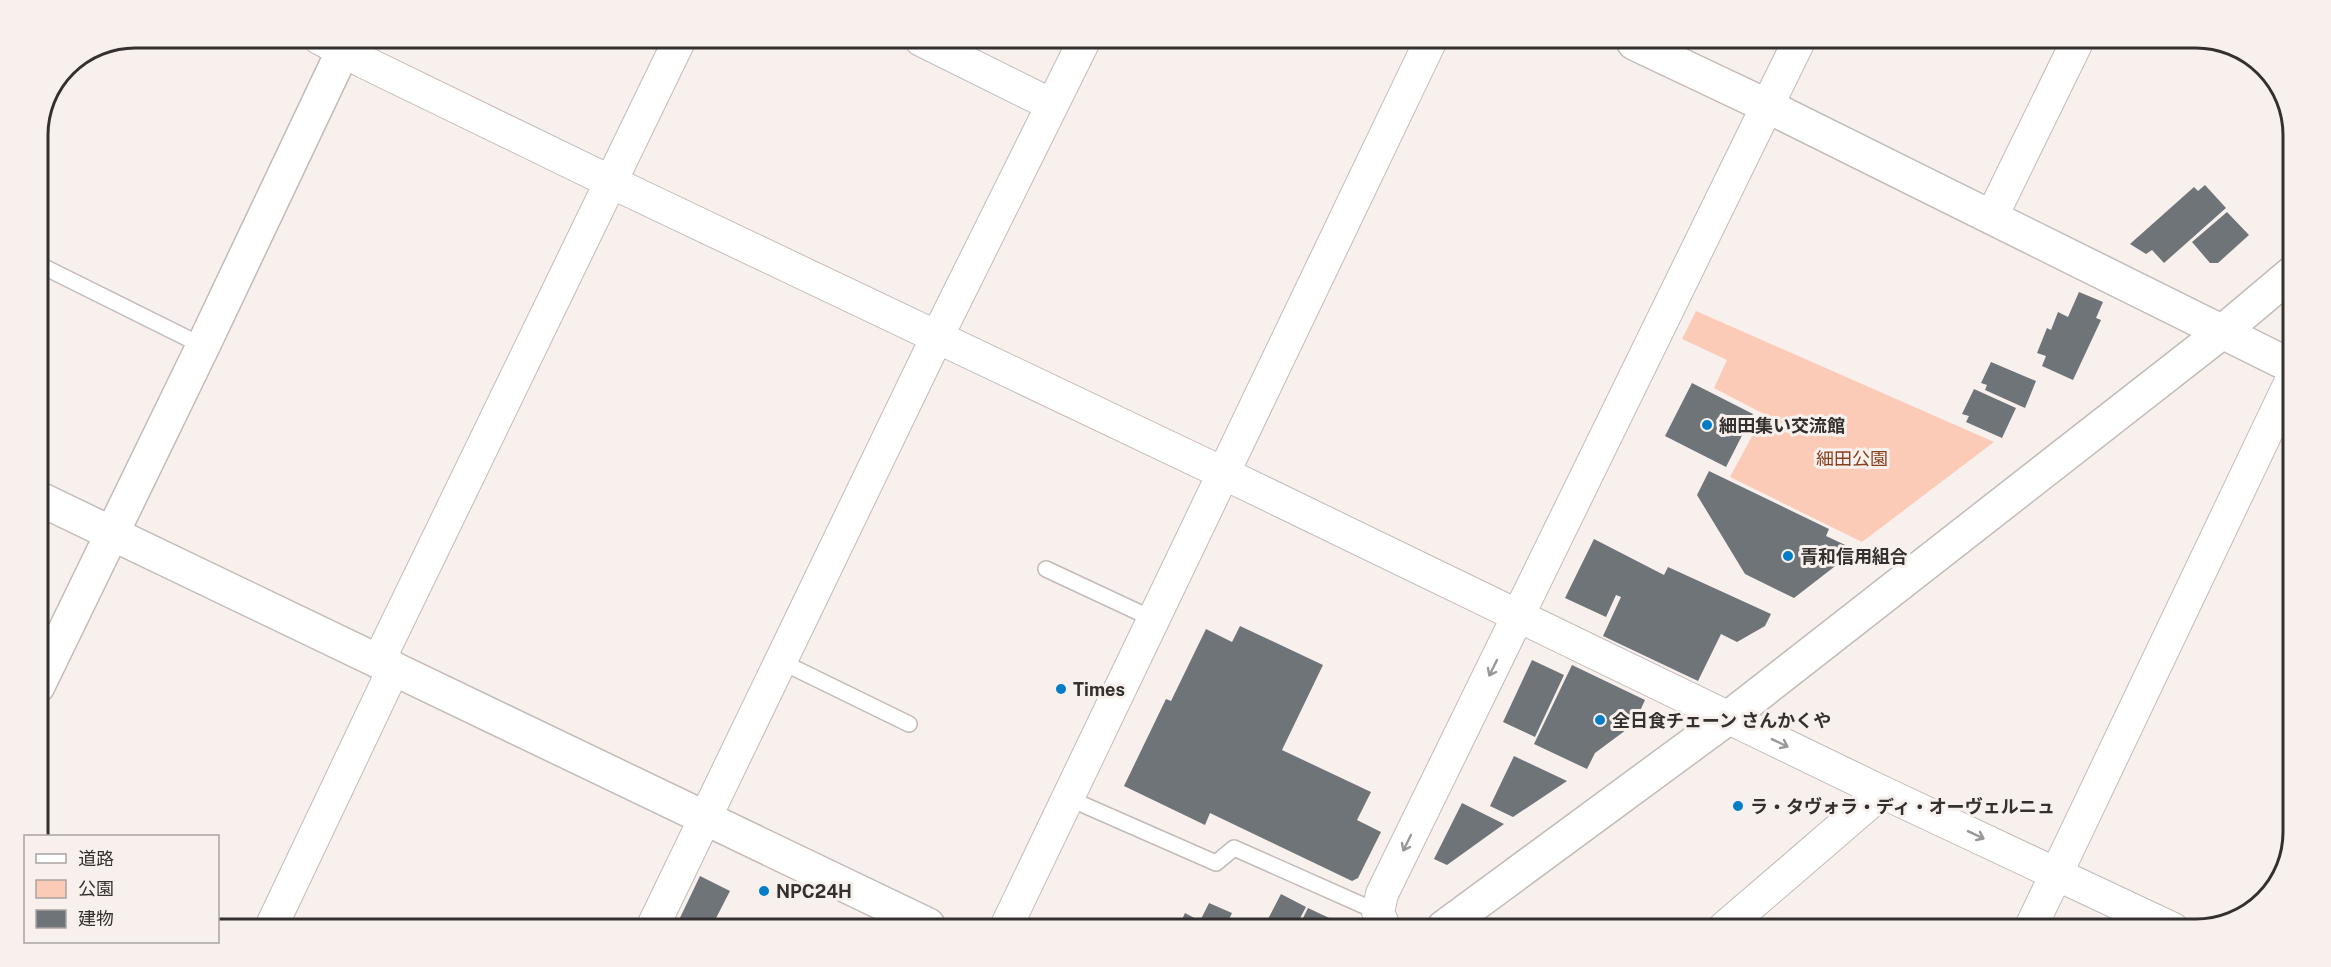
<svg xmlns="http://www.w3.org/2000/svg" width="2331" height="967" viewBox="0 0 2331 967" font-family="'Public Sans','Noto Sans JP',sans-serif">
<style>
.green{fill:#fccbb7}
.building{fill:#6f7478}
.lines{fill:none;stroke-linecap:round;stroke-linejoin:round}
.lane-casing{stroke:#c3bbb8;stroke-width:18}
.street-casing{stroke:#c3bbb8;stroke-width:34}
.secondary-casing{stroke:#c3bbb8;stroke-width:36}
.lane{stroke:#fff;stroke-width:15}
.street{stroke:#fff;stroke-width:32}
.secondary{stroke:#fff;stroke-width:33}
.oneway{stroke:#999897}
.poi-dot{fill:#037ec6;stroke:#f8f0ed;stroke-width:2}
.labels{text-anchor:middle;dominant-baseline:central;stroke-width:6;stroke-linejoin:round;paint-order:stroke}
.poi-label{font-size:18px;font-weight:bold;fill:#33302f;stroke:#f8f0ed;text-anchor:start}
.park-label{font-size:18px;fill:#883f1e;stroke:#f8f0ed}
.rim{fill:none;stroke:#33302f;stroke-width:3}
</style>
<rect width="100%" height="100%" fill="#f8f0ed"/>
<path class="green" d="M 1696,311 L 1994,442 L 1862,542 L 1730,477 L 1764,414 L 1714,388 L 1727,360 L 1682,339 Z"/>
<path class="building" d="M 2205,185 L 2226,208 L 2164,263 L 2152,250 L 2146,254 L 2130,244 L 2194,187 L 2198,191 Z
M 2227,212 L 2249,235 L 2218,263 L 2210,263 L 2192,242 Z
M 2079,292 L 2103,302 L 2096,318 L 2101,320 L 2073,380 L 2042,366 L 2046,356 L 2037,353 L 2047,328 L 2051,330 L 2058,312 L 2068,317 Z
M 1991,362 L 2036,381 L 2025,408 L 1985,390 L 1987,385 L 1981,383 Z
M 1692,383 L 1753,414 L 1726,467 L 1665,436 Z
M 1974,389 L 2016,408 L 2002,438 L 1966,422 L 1969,416 L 1962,414 Z
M 1709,471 L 1829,529 L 1826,536 L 1856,550 L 1794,598 L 1745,574 L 1697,495 Z
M 1594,539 L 1664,575 L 1668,567 L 1771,614 L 1765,626 L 1737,642 L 1721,634 L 1698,681 L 1603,636 L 1621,597 L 1616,595 L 1606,617 L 1565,598 Z
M 1240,626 L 1323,665 L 1282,750 L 1371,792 L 1357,820 L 1381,832 L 1358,878 L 1352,881 L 1210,813 L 1205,825 L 1124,786 L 1166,699 L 1171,701 L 1206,629 L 1232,642 Z
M 1532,660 L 1564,675 L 1535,737 L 1503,722 Z
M 1572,665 L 1645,700 L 1634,724 L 1595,753 L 1587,769 L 1534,744 Z
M 1514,756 L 1567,781 L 1513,817 L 1490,806 Z
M 1462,803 L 1504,824 L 1447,865 L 1434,859 Z
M 700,876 L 730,891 L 713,924 L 677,924 Z
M 1281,894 L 1306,907 L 1296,926 L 1267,926 L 1270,920 L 1268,919 Z
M 1209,903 L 1232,913 L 1226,926 L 1179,926 L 1185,913 L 1200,921 Z
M 1308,908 L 1342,924 L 1341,927 L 1299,926 Z"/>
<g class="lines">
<defs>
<path id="lane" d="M 38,264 L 203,346
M 1046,569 L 1153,619
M 782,662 L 909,724
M 1068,798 L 1216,863 L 1234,848 L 1378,912"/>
<path id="street" d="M 319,38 L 364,62 L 611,182 L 1223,473 L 1882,792 L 2173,929
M 921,40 L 1052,105
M 1992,216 L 2076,44
M 379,660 L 680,39
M 273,923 L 394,668
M 654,924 L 937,337 L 1084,41
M 1007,925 L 1430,42
M 1384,927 L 1378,912 L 1382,894 L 1798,43
M 1724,928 L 1882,792
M 2030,929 L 2291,381"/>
<path id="secondary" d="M 1634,43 L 1767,106 L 2291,366
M 38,498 L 928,925
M 38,686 L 203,346 L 349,38
M 1444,927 L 1728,718 L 2222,332 L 2292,273"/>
</defs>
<use href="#lane" class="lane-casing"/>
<use href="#street" class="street-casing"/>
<use href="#secondary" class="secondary-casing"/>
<use href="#lane" class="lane"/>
<use href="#street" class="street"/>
<use href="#secondary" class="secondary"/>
</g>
<defs><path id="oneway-shaft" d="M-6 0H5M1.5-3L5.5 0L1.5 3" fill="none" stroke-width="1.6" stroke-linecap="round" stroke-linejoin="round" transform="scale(1.5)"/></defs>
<g class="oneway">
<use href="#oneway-shaft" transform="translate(1493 668) rotate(116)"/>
<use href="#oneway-shaft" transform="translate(1780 743) rotate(26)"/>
<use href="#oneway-shaft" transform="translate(1976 835) rotate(25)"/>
<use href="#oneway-shaft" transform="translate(1407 843) rotate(116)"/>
</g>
<g class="poi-dot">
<circle cx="1707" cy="425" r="6"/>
<circle cx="1788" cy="556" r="6"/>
<circle cx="1061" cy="689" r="6"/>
<circle cx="1600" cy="720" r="6"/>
<circle cx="1738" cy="806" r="6"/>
<circle cx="764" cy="891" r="6"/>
</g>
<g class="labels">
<g class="poi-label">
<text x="1719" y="425">細田集い交流館</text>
<text x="1800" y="556">青和信用組合</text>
<text x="1073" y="689">Times</text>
<text x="1612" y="720">全日食チェーン さんかくや</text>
<text x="1750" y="806">ラ・タヴォラ・ディ・オーヴェルニュ</text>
<text x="776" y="891">NPC24H</text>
</g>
<g class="park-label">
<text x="1852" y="458">細田公園</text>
</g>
</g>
<path d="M0 0H2331V967H0ZM135 48H2196A87 87 0 0 1 2283 135V832A87 87 0 0 1 2196 919H135A87 87 0 0 1 48 832V135A87 87 0 0 1 135 48Z" fill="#f8f0ed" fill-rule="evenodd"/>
<path class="rim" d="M135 48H2196A87 87 0 0 1 2283 135V832A87 87 0 0 1 2196 919H135A87 87 0 0 1 48 832V135A87 87 0 0 1 135 48Z"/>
<rect x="24" y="835" width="195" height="108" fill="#f8f0ed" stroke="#a9a3a1" stroke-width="1.5"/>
<rect x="36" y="854" width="30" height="9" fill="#ffffff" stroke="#a9a3a1" stroke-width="1.5"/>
<text x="78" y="865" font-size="18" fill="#33302f">道路</text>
<rect x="36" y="880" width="30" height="18" fill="#fccbb7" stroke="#a9a3a1" stroke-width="1.5"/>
<text x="78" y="895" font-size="18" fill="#33302f">公園</text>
<rect x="36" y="910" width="30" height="18" fill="#6f7478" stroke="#a9a3a1" stroke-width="1.5"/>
<text x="78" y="925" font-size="18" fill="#33302f">建物</text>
</svg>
